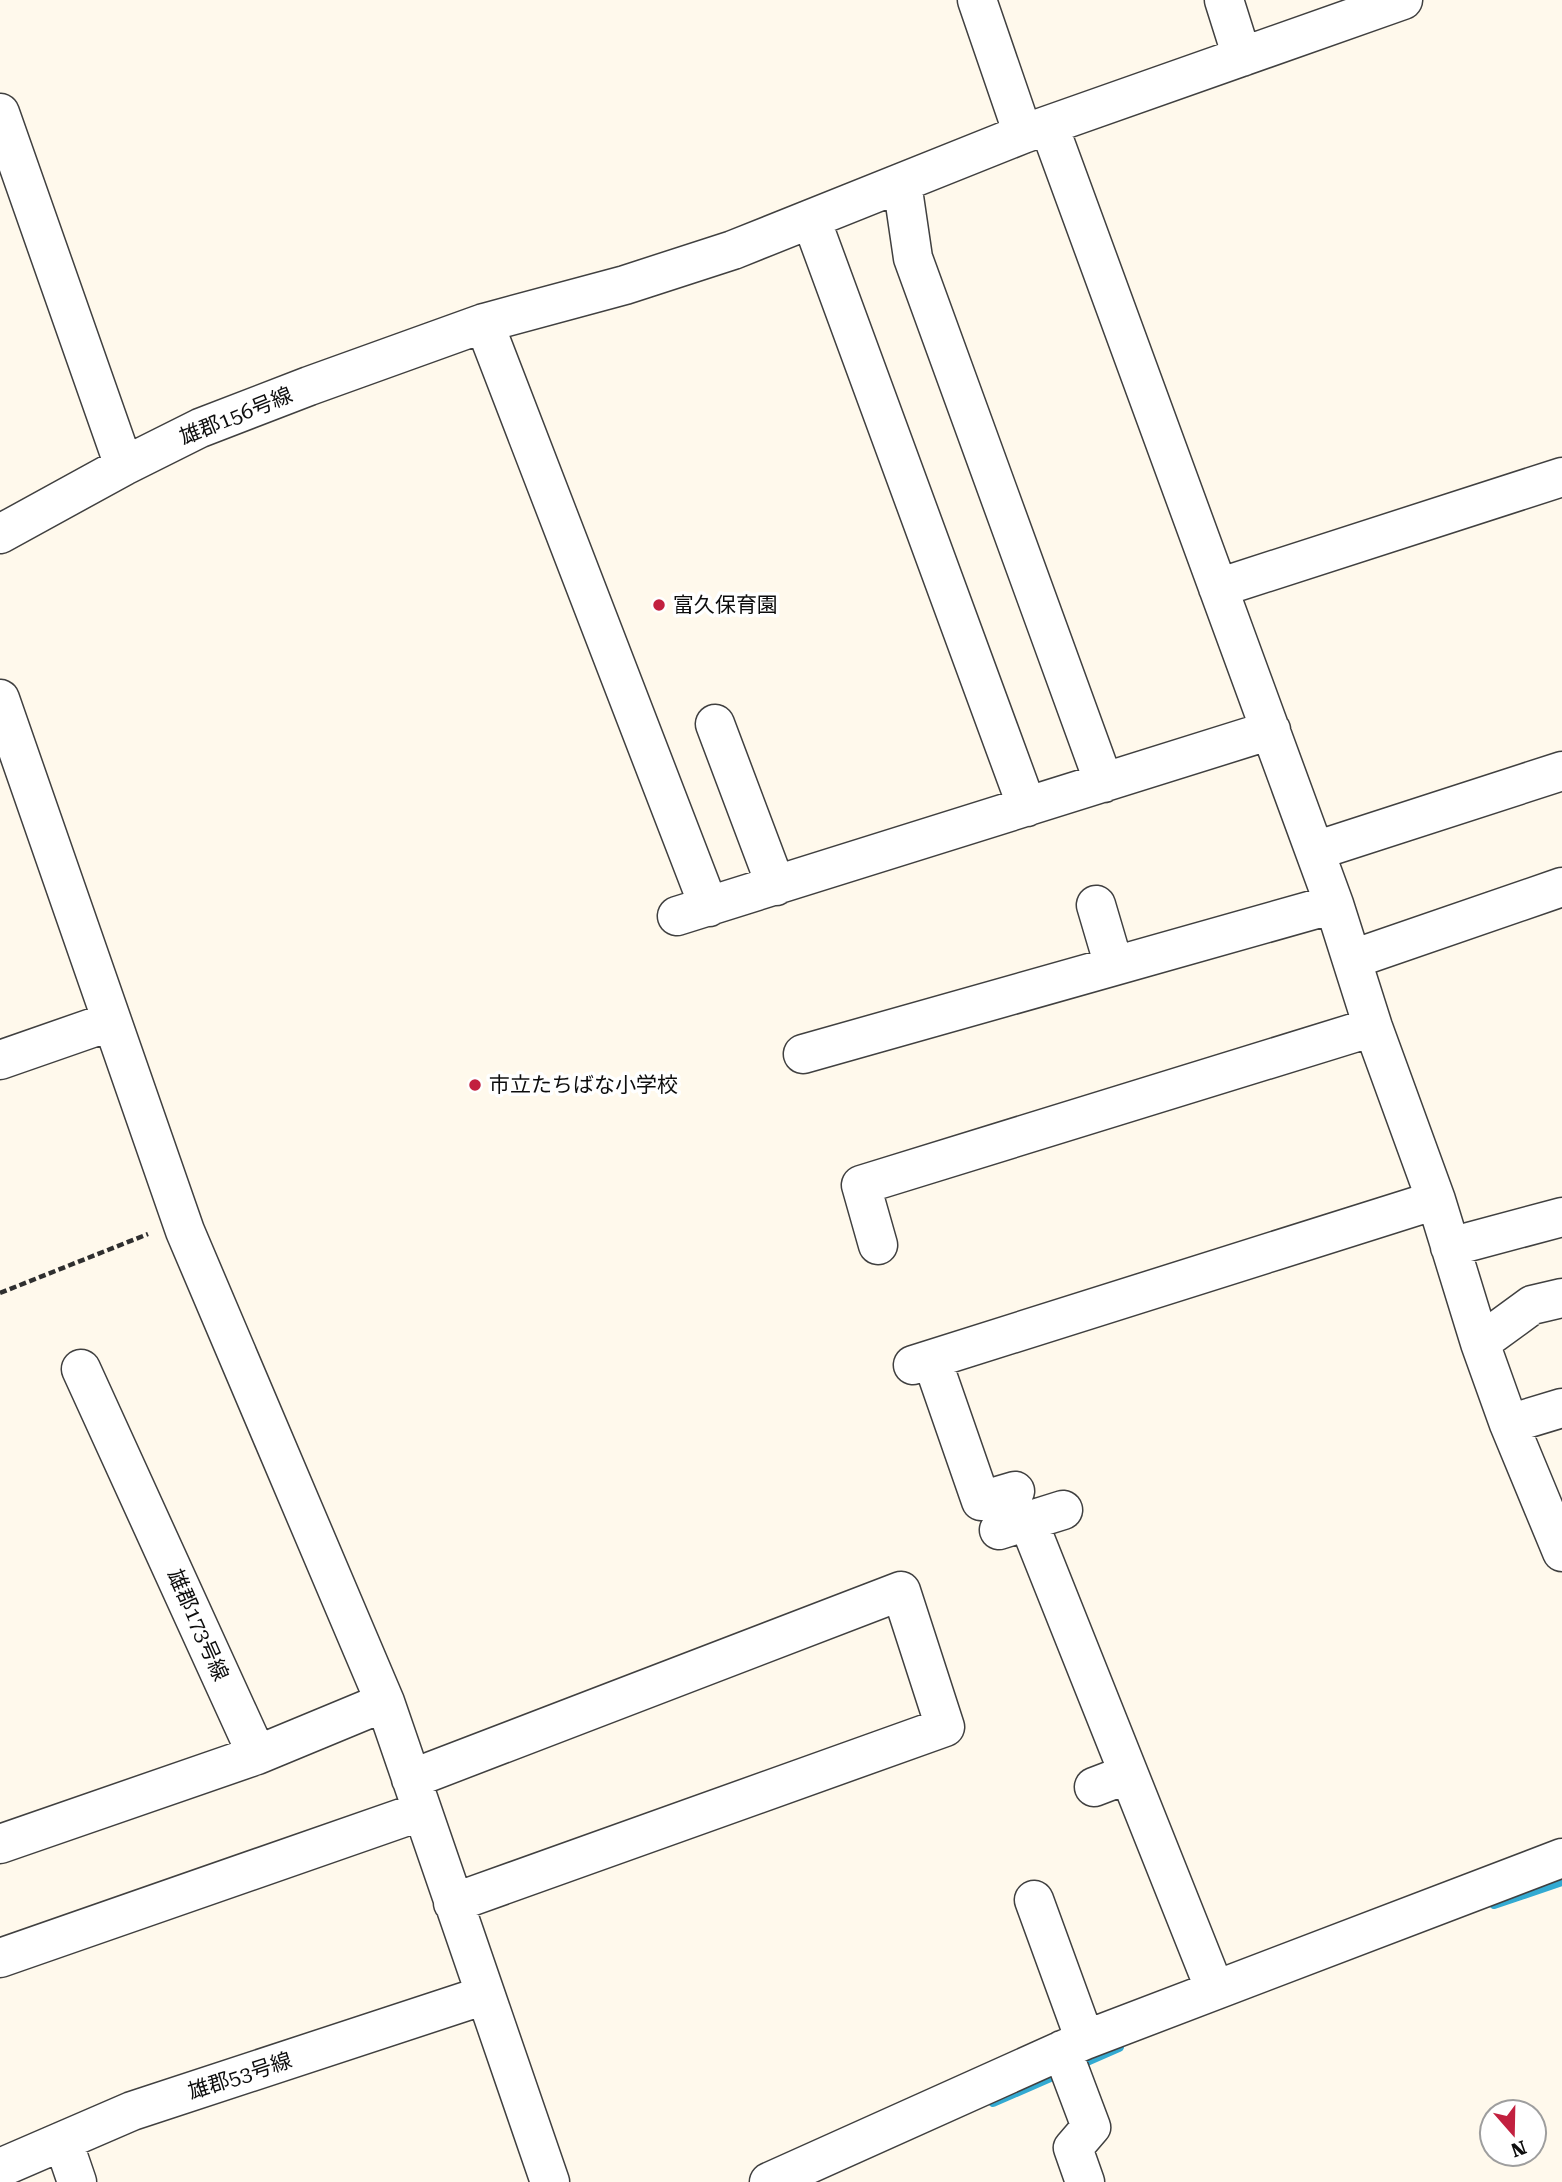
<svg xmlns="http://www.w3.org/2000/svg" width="1562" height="2182" viewBox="0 0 1562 2182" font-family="'Roboto Serif','Noto Sans JP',serif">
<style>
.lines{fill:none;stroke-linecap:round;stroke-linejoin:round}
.stream{stroke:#33aad2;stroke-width:10}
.minor-casing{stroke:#404040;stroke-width:41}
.path{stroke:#2f2f2f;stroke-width:4.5;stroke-dasharray:7 3.5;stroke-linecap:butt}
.minor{stroke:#fff;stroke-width:38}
.poi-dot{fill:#c2203f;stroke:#fff;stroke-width:2.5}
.labels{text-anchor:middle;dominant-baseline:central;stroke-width:7;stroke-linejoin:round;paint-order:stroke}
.street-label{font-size:21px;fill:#0d0d0d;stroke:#fff}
.poi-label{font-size:21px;fill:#0d0d0d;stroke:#fff;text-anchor:start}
</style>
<rect width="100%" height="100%" fill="#fff9ec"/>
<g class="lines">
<path class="stream" d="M 1494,1904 L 1562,1881
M 993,2102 L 1119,2047"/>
<defs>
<path id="minor" d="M 977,0 L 1023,134
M 1224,0 L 1242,57
M 0,113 L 124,466
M 1049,126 L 1334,904 L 1373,1027 L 1436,1200 L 1480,1343 L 1509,1424 L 1562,1552
M 902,183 L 913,258 L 1104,783
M 811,219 L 1027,807
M 484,323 L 709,907
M 0,534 L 124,466 L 200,428 L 309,386 L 484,323 L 625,285 L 733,250 L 1023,134 L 1403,0
M 1218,588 L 1562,477
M 0,699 L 185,1231 L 385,1702 L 550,2182
M 715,724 L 776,886
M 1315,851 L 1562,771
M 1096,905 L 1114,966
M 677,916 L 1271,730
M 1353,959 L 1562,887
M 803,1054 L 1334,904
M 0,1060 L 112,1021
M 878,1245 L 861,1185 L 1373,1027
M 1450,1247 L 1562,1217
M 1480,1343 L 1532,1305 L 1562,1298
M 932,1360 L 981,1501 L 1015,1491
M 913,1365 L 1436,1200
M 81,1369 L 257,1755 L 385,1702
M 1509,1424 L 1562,1408
M 1028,1521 L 1215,1990
M 999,1530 L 1063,1510
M 411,1779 L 901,1591 L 945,1727 L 453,1903
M 1094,1787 L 1128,1774
M 0,1844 L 257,1755
M 1034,1900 L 1085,2040
M 0,1958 L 422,1811
M 1062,2050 L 1091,2127 L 1073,2148 L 1085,2182
M 63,2141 L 77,2182
M 0,2168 L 132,2111 L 485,1995
M 769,2182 L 1085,2040 L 1562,1858"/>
</defs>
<use href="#minor" class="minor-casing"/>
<path class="path" d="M 0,1293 L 148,1234"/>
<use href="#minor" class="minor"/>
</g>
<g class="poi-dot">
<circle cx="659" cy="605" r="7"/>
<circle cx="475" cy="1085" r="7"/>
</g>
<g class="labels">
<g class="street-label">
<text transform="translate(236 416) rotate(-22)">雄郡156号線</text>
<text transform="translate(198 1625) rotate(66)">雄郡173号線</text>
<text transform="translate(240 2076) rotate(-18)">雄郡53号線</text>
</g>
<g class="poi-label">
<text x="673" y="605">富久保育園</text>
<text x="489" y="1085">市立たちばな小学校</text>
</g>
</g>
<g transform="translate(1513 2133) rotate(160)"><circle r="33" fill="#ffffff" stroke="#9e9e9e" stroke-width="2"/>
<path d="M0-5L12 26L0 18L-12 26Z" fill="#c2203f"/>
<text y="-10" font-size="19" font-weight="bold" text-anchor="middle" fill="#0d0d0d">N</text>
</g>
</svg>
